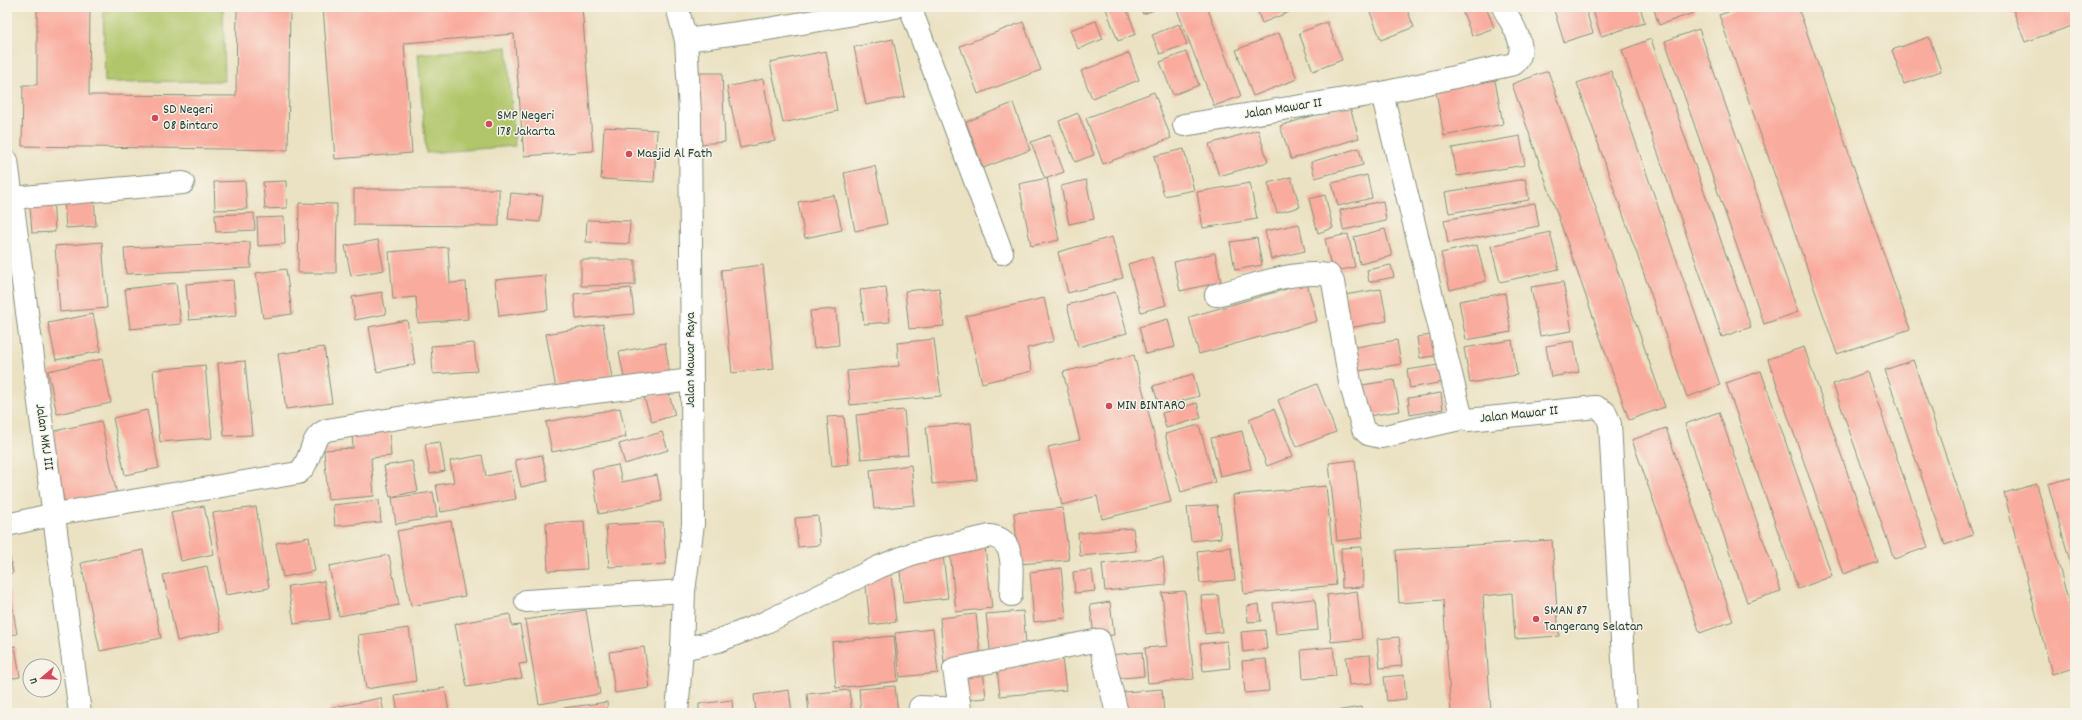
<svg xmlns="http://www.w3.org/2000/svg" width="2082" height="720" viewBox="0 0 2082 720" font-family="Dekko,sans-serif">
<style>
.green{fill:#b1c66a;stroke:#68824f}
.building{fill:#f9ac9e}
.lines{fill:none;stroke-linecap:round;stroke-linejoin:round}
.minor-casing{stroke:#85907c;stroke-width:24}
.tertiary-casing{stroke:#85907c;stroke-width:24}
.minor{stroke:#fff;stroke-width:22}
.tertiary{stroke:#fff;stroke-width:22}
.poi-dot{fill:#d1495b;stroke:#f7f3e8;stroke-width:1.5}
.labels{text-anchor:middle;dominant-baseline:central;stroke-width:3;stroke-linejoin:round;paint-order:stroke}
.street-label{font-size:14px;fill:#1f3d34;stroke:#f7f3e8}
.poi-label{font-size:14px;fill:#1f3d34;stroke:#f7f3e8;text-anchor:start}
</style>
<rect width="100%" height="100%" fill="#f7f3e8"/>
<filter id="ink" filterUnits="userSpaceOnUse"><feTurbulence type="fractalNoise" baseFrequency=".025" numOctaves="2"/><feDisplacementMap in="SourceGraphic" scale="8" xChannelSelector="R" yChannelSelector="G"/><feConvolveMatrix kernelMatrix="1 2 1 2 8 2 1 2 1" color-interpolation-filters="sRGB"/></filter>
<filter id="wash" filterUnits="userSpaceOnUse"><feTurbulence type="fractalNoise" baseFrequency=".012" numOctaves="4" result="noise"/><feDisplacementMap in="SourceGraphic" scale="16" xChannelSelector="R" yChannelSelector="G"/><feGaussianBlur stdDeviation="0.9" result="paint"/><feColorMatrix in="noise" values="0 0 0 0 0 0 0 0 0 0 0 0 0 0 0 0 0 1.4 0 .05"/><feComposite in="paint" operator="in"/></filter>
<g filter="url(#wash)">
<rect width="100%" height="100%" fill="#ebe2c3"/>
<path class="green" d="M 103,7 L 223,7 L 225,81 L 105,82 Z
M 507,47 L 515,146 L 426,153 L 418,54 Z"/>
<g id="blocks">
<path class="building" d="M 37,7 L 90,7 L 89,95 L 236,96 L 237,7 L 290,7 L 288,150 L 22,146 L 23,85 L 37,85 Z
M 323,7 L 582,7 L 593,151 L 524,156 L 514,34 L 404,43 L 412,153 L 335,159 Z
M 1112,7 L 1126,7 L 1136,34 L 1118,41 L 1106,9 Z
M 1140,7 L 1163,7 L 1143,14 Z
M 1176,7 L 1207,7 L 1241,96 L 1214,106 Z
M 1256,7 L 1302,7 L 1262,23 Z
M 1368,7 L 1406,7 L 1414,27 L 1381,40 Z
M 1461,7 L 1486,7 L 1494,28 L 1472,36 Z
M 1553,7 L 1585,7 L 1593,33 L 1564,42 Z
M 1592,7 L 1640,7 L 1645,23 L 1601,36 Z
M 1653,7 L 1694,7 L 1696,12 L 1659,25 Z
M 1743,7 L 1798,7 L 1910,329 L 1837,354 L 1719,15 Z
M 2012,7 L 2075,7 L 2075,25 L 2025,42 Z
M 1096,21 L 1103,39 L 1078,49 L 1070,30 Z
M 1023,22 L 1041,70 L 978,94 L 960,46 Z
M 1327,22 L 1342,60 L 1313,71 L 1299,33 Z
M 1179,24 L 1187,44 L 1160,54 L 1152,35 Z
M 1699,29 L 1798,312 L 1764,324 L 1665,41 Z
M 1279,33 L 1297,79 L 1253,96 L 1236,50 Z
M 1929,37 L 1941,71 L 1904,84 L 1892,50 Z
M 893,39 L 905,97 L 866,105 L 854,47 Z
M 1651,39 L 1751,327 L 1722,337 L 1622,50 Z
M 826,51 L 837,111 L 783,123 L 770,62 Z
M 1186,52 L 1199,85 L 1173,95 L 1160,62 Z
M 1129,53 L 1139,80 L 1092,98 L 1081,71 Z
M 1548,71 L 1665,407 L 1629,420 L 1512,84 Z
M 1611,71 L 1720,385 L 1687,397 L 1577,83 Z
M 695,73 L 722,73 L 725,142 L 698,144 Z
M 1494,75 L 1503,124 L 1444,136 L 1435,86 Z
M 763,79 L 775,141 L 740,148 L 727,87 Z
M 1154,92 L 1171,138 L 1103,164 L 1086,118 Z
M 1013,103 L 1030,150 L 983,168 L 966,122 Z
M 1349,104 L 1359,138 L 1291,159 L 1280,126 Z
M 1078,113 L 1094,155 L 1075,162 L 1059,121 Z
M 604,127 L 657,130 L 654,182 L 601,179 Z
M 1258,130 L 1268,162 L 1219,176 L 1209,144 Z
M 1050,135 L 1064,172 L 1045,179 L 1031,142 Z
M 1520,136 L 1525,165 L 1457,176 L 1452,148 Z
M 1359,148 L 1363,165 L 1315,178 L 1311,162 Z
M 1184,149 L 1194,190 L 1164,196 L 1154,156 Z
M 875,166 L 887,224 L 855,231 L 844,173 Z
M 1367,175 L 1372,198 L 1338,206 L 1332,183 Z
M 1291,177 L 1300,207 L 1277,213 L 1268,183 Z
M 1047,178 L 1059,240 L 1031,246 L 1019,184 Z
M 1525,179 L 1529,200 L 1449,213 L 1445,192 Z
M 1086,180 L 1094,219 L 1069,224 L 1061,186 Z
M 245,181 L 247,209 L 215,210 L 214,182 Z
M 286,181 L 287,208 L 265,209 L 263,182 Z
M 1250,183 L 1257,219 L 1203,228 L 1197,192 Z
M 354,189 L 499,189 L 499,226 L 354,225 Z
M 511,193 L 543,196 L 540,222 L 508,219 Z
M 53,195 L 55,232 L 32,233 L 29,196 Z
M 834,195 L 842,230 L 805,238 L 798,202 Z
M 1325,195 L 1333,228 L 1318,233 L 1309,199 Z
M 94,197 L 96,226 L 66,228 L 64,199 Z
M 1383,201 L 1386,221 L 1343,230 L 1340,210 Z
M 299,203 L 337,204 L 336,273 L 298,273 Z
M 1535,203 L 1539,226 L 1448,243 L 1444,220 Z
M 254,213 L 255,230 L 216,232 L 215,215 Z
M 284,217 L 285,244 L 258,246 L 257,218 Z
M 587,220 L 630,221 L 629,244 L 586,242 Z
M 1299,224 L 1305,251 L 1271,259 L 1265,231 Z
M 1385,229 L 1392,256 L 1360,264 L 1354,237 Z
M 1550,232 L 1559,269 L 1500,282 L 1491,246 Z
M 1348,234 L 1355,267 L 1332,272 L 1325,239 Z
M 1112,237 L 1123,278 L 1068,293 L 1058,252 Z
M 1257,238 L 1262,265 L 1235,270 L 1230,242 Z
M 378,240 L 384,270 L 351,276 L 345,246 Z
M 102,242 L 107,308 L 60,312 L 55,246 Z
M 250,242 L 251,268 L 126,274 L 124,248 Z
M 1477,245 L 1486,281 L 1450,290 L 1441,253 Z
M 448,247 L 450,283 L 466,282 L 468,319 L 418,323 L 416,297 L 393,299 L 389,252 Z
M 1215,253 L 1221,282 L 1180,291 L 1174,262 Z
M 1152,257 L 1166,305 L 1141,312 L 1128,264 Z
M 581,260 L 635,260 L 635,285 L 581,286 Z
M 763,265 L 774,369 L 732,373 L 721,270 Z
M 1391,265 L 1394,277 L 1369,282 L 1367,270 Z
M 286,269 L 292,314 L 263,318 L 256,273 Z
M 545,275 L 548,310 L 499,316 L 495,280 Z
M 233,280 L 236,316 L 189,320 L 186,284 Z
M 1563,282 L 1572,331 L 1540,336 L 1531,287 Z
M 176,283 L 181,324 L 130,329 L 125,289 Z
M 1307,283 L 1317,321 L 1199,354 L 1189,317 Z
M 886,287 L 890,322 L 864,324 L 860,290 Z
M 631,288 L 634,314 L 576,319 L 574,294 Z
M 939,288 L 944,326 L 909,329 L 905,291 Z
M 1381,289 L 1387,321 L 1349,328 L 1344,295 Z
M 382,292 L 386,314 L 355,320 L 352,297 Z
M 1115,292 L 1127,333 L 1078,347 L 1067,305 Z
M 1505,293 L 1511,332 L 1466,340 L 1459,301 Z
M 1044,298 L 1054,341 L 1027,348 L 1032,371 L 982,383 L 966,316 Z
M 836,309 L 839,345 L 814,348 L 810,311 Z
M 93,314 L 101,351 L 56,360 L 48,323 Z
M 1168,319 L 1175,347 L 1146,354 L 1139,327 Z
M 407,320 L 415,364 L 377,372 L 369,327 Z
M 603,324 L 613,384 L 557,394 L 546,334 Z
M 1439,334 L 1442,355 L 1420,358 L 1417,337 Z
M 934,339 L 941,396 L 850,405 L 847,371 L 899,366 L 897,343 Z
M 1397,340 L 1401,364 L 1354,372 L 1350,348 Z
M 1512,340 L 1517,375 L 1470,383 L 1464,348 Z
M 1574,341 L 1579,372 L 1551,377 L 1546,346 Z
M 474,343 L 477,371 L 433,374 L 431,346 Z
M 665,343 L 670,375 L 625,383 L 619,352 Z
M 324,347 L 332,403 L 286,409 L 278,354 Z
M 1804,347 L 1878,562 L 1843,574 L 1768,359 Z
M 1134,355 L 1171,502 L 1102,519 L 1097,496 L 1062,505 L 1048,447 L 1080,440 L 1063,372 Z
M 102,359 L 111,403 L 57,414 L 48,371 Z
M 1913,360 L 1973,535 L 1945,545 L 1885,370 Z
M 245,361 L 252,435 L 224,436 L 218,363 Z
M 1445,364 L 1449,381 L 1410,388 L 1407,370 Z
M 205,365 L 212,438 L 160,442 L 153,370 Z
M 1761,371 L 1832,576 L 1798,589 L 1726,383 Z
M 1867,372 L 1928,547 L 1894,559 L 1833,384 Z
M 1193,374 L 1199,396 L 1160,407 L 1153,386 Z
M 1394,380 L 1400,411 L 1362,417 L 1356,386 Z
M 1317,384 L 1336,432 L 1297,447 L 1278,400 Z
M 668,391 L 675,415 L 652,422 L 644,398 Z
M 1441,393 L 1443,409 L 1410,415 L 1408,398 Z
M 1197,403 L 1201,418 L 1166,428 L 1162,413 Z
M 620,408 L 626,437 L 552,452 L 546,422 Z
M 1274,409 L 1293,456 L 1267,466 L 1249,419 Z
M 147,410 L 159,468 L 125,475 L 113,418 Z
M 904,410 L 908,455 L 861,459 L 856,415 Z
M 1719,412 L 1781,591 L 1747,602 L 1685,424 Z
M 844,416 L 849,464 L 832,466 L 827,417 Z
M 101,421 L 117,495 L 65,506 L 50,432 Z
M 971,423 L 977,480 L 932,484 L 926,427 Z
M 1199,425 L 1215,482 L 1181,492 L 1165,434 Z
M 1666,428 L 1733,621 L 1700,633 L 1632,440 Z
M 389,429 L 391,456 L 371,458 L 374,496 L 328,500 L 324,450 L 353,448 L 352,432 Z
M 1242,431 L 1251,469 L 1220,476 L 1211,438 Z
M 662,432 L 668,450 L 625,464 L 619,444 Z
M 440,442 L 445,471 L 430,474 L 425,444 Z
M 482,455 L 486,476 L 511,471 L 516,499 L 441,512 L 436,485 L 454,482 L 450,461 Z
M 542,455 L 548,481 L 521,487 L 515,460 Z
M 1355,460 L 1363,538 L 1337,541 L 1329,463 Z
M 412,461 L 418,491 L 390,497 L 384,466 Z
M 618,465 L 622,482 L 657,475 L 662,501 L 599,514 L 592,470 Z
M 911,465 L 915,505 L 874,509 L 870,470 Z
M 2075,477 L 2075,579 L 2048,484 Z
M 2037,484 L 2075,626 L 2075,668 L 2052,674 L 2004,493 Z
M 1326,486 L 1336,585 L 1244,594 L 1233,495 Z
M 433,492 L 437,517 L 396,524 L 392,498 Z
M 379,500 L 381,522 L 335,526 L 333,505 Z
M 1217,505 L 1221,538 L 1191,541 L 1187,507 Z
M 204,506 L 214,554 L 181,561 L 171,512 Z
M 256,507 L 269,588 L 226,595 L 213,513 Z
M 1063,508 L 1069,560 L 1019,564 L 1014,513 Z
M 818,516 L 820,545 L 798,547 L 795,518 Z
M 451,521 L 465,596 L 411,606 L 397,531 Z
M 584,521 L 587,569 L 548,571 L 546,523 Z
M 663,522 L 666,564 L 609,567 L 606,525 Z
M 1133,528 L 1136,551 L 1080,556 L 1078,533 Z
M 309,537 L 315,571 L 283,577 L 276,543 Z
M 1552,540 L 1559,636 L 1515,639 L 1512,593 L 1483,596 L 1491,713 L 1451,713 L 1443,600 L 1399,603 L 1396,550 Z
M 7,542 L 13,573 L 7,574 Z
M 985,547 L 992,608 L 956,612 L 950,551 Z
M 1231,547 L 1235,580 L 1200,583 L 1197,551 Z
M 1362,547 L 1363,587 L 1342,588 L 1341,548 Z
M 143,550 L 161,638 L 100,651 L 81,563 Z
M 389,555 L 399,605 L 339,616 L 329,566 Z
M 943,555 L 948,598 L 903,603 L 899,560 Z
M 1163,557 L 1166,585 L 1105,591 L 1102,564 Z
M 207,566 L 221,631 L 177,641 L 163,575 Z
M 1061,568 L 1066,618 L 1034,622 L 1030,572 Z
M 1092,570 L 1095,591 L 1075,593 L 1073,572 Z
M 891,574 L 896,622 L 870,625 L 865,577 Z
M 324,581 L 330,619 L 294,624 L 288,586 Z
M 1185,591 L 1194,679 L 1148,683 L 1145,648 L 1168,646 L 1162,593 Z
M 1357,591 L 1362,639 L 1331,642 L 1327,595 Z
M 7,592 L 10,592 L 17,634 L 7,635 Z
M 1218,595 L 1222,632 L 1205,634 L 1201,596 Z
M 1315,599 L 1318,630 L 1276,634 L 1273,603 Z
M 1110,602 L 1114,635 L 1094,636 L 1090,605 Z
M 1259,604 L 1261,621 L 1248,622 L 1247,606 Z
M 586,610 L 600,694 L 539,704 L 525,620 Z
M 1023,611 L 1027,654 L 991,657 L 986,614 Z
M 510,614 L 512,626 L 520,625 L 527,663 L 519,664 L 522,678 L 467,687 L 455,624 Z
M 976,614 L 981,660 L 944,663 L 940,618 Z
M 409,628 L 416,681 L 366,689 L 358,635 Z
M 933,629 L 938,673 L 900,677 L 895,633 Z
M 1265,630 L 1267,649 L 1243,652 L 1241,632 Z
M 894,636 L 898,681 L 836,688 L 832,642 Z
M 1399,637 L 1402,666 L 1380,668 L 1377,639 Z
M 1227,641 L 1230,668 L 1203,671 L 1200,644 Z
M 15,646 L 20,677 L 7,679 L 7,648 Z
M 644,647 L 650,688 L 615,693 L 609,652 Z
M 1333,647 L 1336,676 L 1303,679 L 1301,650 Z
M 1142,652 L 1144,676 L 1112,679 L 1109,655 Z
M 1370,655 L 1373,683 L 1349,685 L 1346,657 Z
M 1062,659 L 1066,690 L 1000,696 L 997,666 Z
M 1266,659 L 1269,691 L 1245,693 L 1242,661 Z
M 983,670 L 986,698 L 965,700 L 962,672 Z
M 1404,675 L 1406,699 L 1387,701 L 1384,677 Z
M 895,686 L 898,713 L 861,713 L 859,689 Z
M 445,688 L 449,713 L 398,713 L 395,696 Z
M 1162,689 L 1164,713 L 1126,713 L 1124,692 Z
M 789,690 L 792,713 L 756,713 L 754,695 Z
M 849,690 L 852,713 L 809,713 L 807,694 Z
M 381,698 L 384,713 L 330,713 L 329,708 Z
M 732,700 L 733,713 L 699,713 L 699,704 Z
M 607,702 L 608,713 L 550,713 L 550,710 Z
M 1361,707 L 1362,713 L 1329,713 L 1329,712 Z"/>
</g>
</g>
<g filter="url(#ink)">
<use href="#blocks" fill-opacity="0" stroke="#85907c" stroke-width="1"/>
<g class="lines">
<defs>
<path id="minor" d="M 910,7 L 1002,253
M 686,40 L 768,29 L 895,7
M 1382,93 L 1461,415 L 1468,420 L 1596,407 L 1605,412 L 1610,424 L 1626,713
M 1184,125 L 1382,93 L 1514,64 C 1531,49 1511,23 1503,7
M 7,161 L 80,713
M 12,198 L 183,183
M 1216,295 C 1252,286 1292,270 1329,275 L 1333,282 L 1350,382 L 1363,429 L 1368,434 L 1381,437 L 1464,418
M 7,525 L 55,514 L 298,473 C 313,462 308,437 327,430 L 422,414 L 691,380
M 526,601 L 684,591
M 682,649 L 718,641 L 764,623 L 879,567 L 914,553 L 990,536 C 1018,539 1011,574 1011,595
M 919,713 L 920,707 L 960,709 L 954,669 L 1099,640 L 1117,713"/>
<path id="tertiary" d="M 677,713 L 682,649 L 684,591 L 693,524 L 690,113 L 686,40 L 677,7"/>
</defs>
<use href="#minor" class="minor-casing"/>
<use href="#tertiary" class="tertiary-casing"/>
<use href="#minor" class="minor"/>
<use href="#tertiary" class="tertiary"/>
</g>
</g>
<g class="poi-dot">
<circle cx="155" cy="118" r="4"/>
<circle cx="489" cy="124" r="4"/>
<circle cx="629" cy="154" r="4"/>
<circle cx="1109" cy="406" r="4"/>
<circle cx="1536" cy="619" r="4"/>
</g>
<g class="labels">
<g class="street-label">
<text transform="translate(1283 109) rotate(-9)">Jalan Mawar II</text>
<text transform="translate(691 360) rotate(-90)">Jalan Mawar Raya</text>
<text transform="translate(1519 415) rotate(-6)">Jalan Mawar II</text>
<text transform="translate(44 437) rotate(82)">Jalan MKJ III</text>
</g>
<g class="poi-label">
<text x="163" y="110">SD Negeri<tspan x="163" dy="16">08 Bintaro</tspan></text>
<text x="497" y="116">SMP Negeri<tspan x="497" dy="16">178 Jakarta</tspan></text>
<text x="637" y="154">Masjid Al Fath</text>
<text x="1117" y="406">MIN BINTARO</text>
<text x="1544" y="611">SMAN 87<tspan x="1544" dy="16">Tangerang Selatan</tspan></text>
</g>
</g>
<rect width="2082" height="720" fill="none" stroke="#f7f3e8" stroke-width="24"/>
<g transform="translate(42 678) rotate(251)"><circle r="19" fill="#f7f3e8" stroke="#a1aaa0"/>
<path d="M0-3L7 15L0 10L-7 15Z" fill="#d1495b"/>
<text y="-6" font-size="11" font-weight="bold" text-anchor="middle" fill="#1f3d34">U</text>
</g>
</svg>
